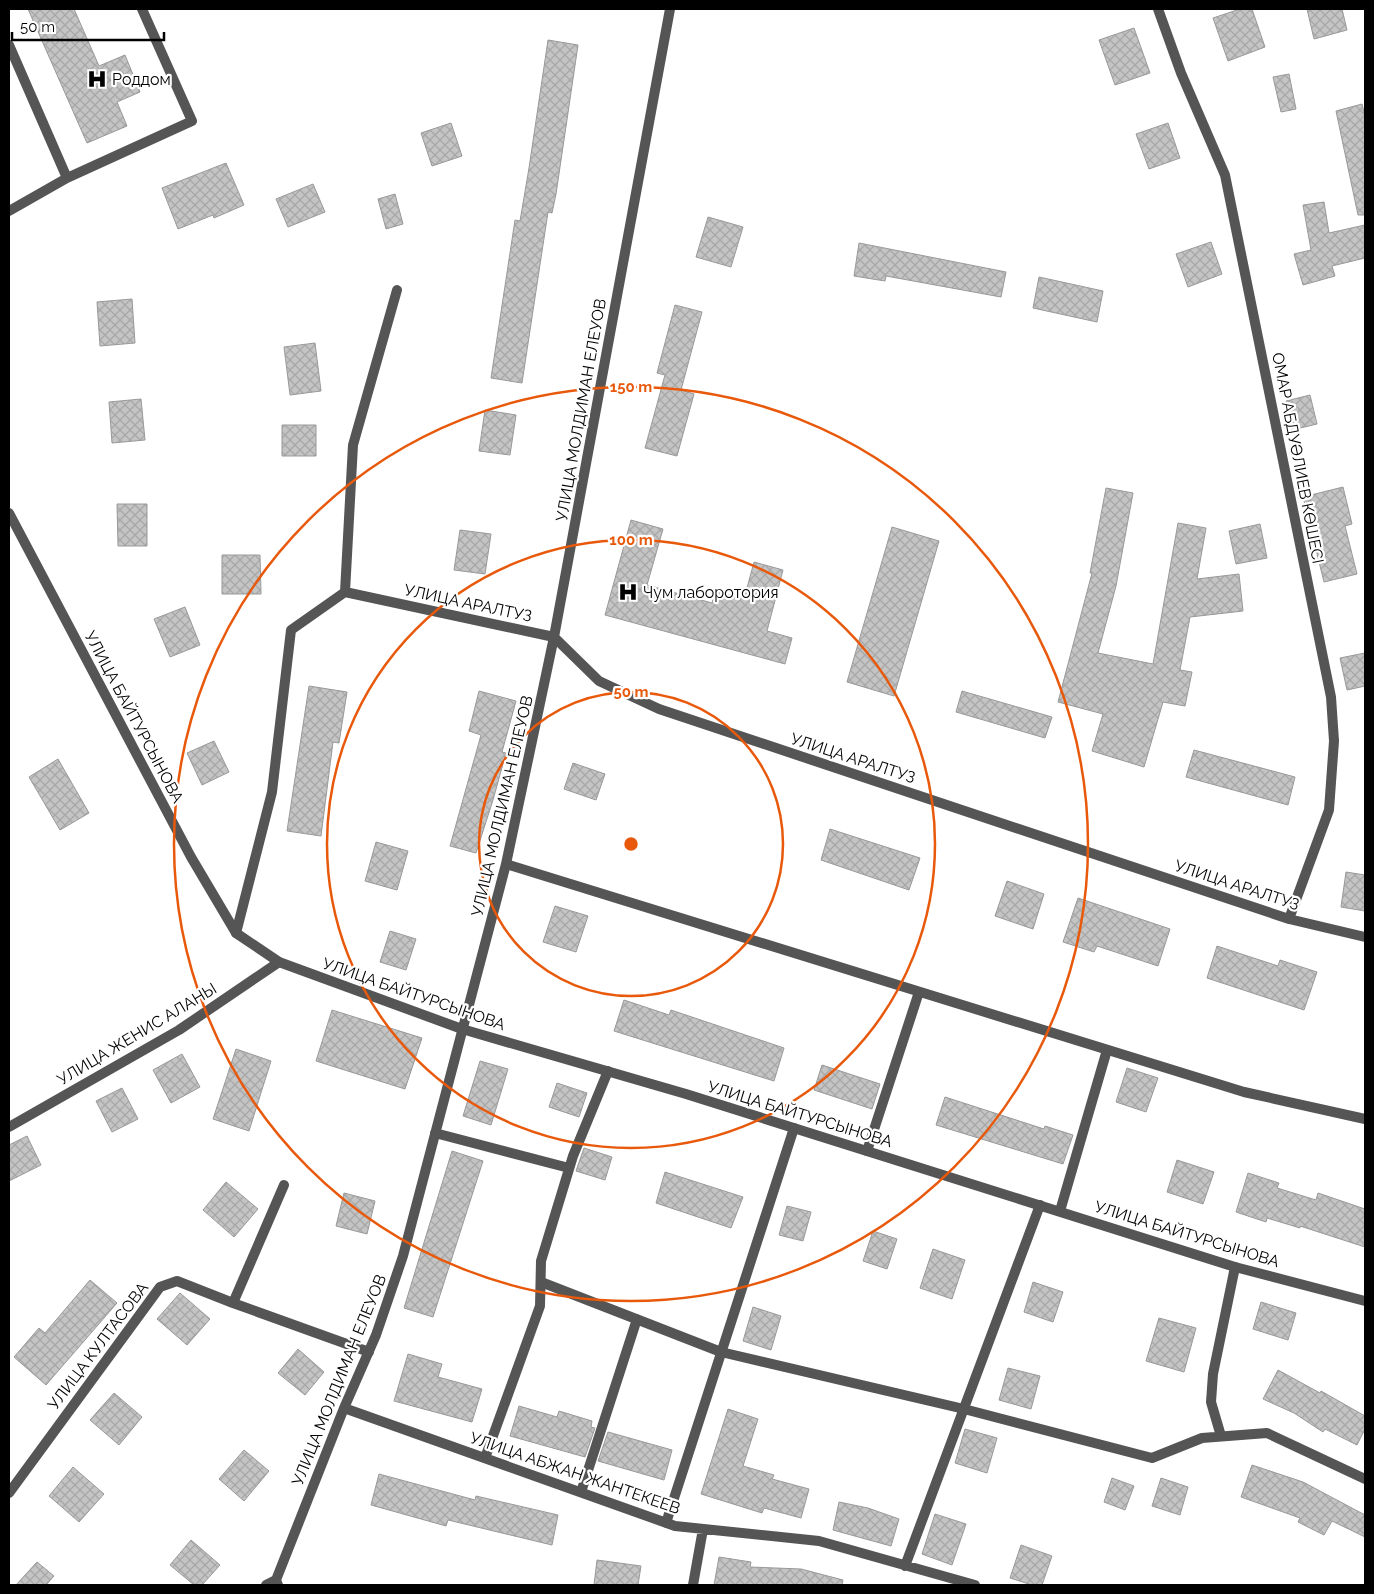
<svg xmlns="http://www.w3.org/2000/svg" width="1374" height="1594" viewBox="0 0 1374 1594" font-family="Raleway,sans-serif">
<style>
.building{fill:url(#building-cross-hatch);stroke:#999}
.lines{fill:none;stroke-linecap:round;stroke-linejoin:round}
.minor{stroke:#555;stroke-width:10}
.tertiary{stroke:#555;stroke-width:10}
.ring{fill:none;stroke:#e8590c;stroke-width:2.5}
.labels{text-anchor:middle;dominant-baseline:central;stroke-width:4.5;stroke-linejoin:round;paint-order:stroke}
.poi-label{font-size:16px;fill:#000;stroke:#fff;text-anchor:start}
.street-label{font-size:16px;fill:#000;stroke:#fff}
.centre{fill:#e8590c;stroke:#fff;stroke-width:2.5}
.ring-label{font-size:15px;text-anchor:middle;font-weight:bold;fill:#e8590c;stroke:#fff;stroke-width:4.5;stroke-linejoin:round;paint-order:stroke}
</style>
<defs>
<pattern id="building-cross-hatch" width="8" height="8" patternUnits="userSpaceOnUse" patternTransform="scale(1.25)"><rect width="8" height="8" fill="#c4c4c4"/><path d="M0 0l8 8M0 8l8-8" fill="none" stroke="#a7a7a7"/></pattern>
</defs>
<rect width="100%" height="100%" fill="#fff"/>
<path class="building" d="M 28,9 L 74,9 L 99,66 L 125,55 L 140,92 L 117,102 L 127,126 L 87,143 Z
M 1240,9 L 1252,9 L 1265,47 L 1228,61 L 1213,18 Z
M 1307,9 L 1342,9 L 1347,30 L 1314,39 Z
M 1134,28 L 1150,73 L 1115,85 L 1099,40 Z
M 548,40 L 578,45 L 556,194 L 552,213 L 548,212 L 522,383 L 491,378 L 515,220 L 520,221 L 529,168 Z
M 1289,74 L 1296,109 L 1281,112 L 1273,77 Z
M 1362,104 L 1365,116 L 1365,215 L 1358,215 L 1336,111 Z
M 451,123 L 462,156 L 432,166 L 421,133 Z
M 1168,123 L 1180,158 L 1149,169 L 1136,134 Z
M 226,163 L 244,205 L 214,218 L 213,215 L 178,229 L 162,188 Z
M 313,184 L 325,212 L 288,227 L 276,199 Z
M 395,194 L 403,224 L 386,229 L 378,199 Z
M 1324,202 L 1329,233 L 1365,225 L 1365,258 L 1332,266 L 1335,276 L 1303,285 L 1294,254 L 1311,250 L 1303,205 Z
M 708,217 L 743,227 L 731,267 L 696,257 Z
M 1211,242 L 1222,274 L 1188,287 L 1176,254 Z
M 859,243 L 1006,272 L 1001,297 L 886,276 L 885,281 L 854,276 Z
M 1039,277 L 1103,291 L 1097,322 L 1033,308 Z
M 132,299 L 135,343 L 100,346 L 97,302 Z
M 675,305 L 702,312 L 681,390 L 694,394 L 677,456 L 645,448 L 665,375 L 657,373 Z
M 315,343 L 321,391 L 290,395 L 284,347 Z
M 1310,395 L 1317,424 L 1292,430 L 1286,401 Z
M 141,399 L 145,440 L 112,443 L 109,402 Z
M 485,410 L 516,415 L 510,455 L 479,451 Z
M 282,425 L 316,425 L 316,456 L 282,456 Z
M 1343,487 L 1352,524 L 1345,526 L 1357,574 L 1324,582 L 1303,497 Z
M 1106,488 L 1133,493 L 1116,586 L 1098,653 L 1153,664 L 1178,523 L 1206,528 L 1197,579 L 1239,574 L 1243,611 L 1190,617 L 1180,670 L 1192,672 L 1185,706 L 1163,702 L 1144,767 L 1092,751 L 1103,714 L 1058,702 L 1092,573 L 1090,573 Z
M 117,504 L 147,504 L 147,546 L 118,546 Z
M 631,520 L 663,529 L 647,585 L 712,603 L 715,591 L 744,599 L 754,562 L 783,570 L 767,631 L 792,638 L 785,664 L 605,615 Z
M 1260,524 L 1267,558 L 1236,564 L 1229,531 Z
M 892,527 L 939,541 L 894,696 L 847,682 Z
M 460,530 L 491,534 L 485,574 L 454,570 Z
M 222,555 L 260,555 L 261,594 L 222,594 Z
M 185,607 L 200,645 L 170,657 L 154,619 Z
M 1365,653 L 1365,686 L 1347,690 L 1340,658 Z
M 309,686 L 347,692 L 339,743 L 333,742 L 321,836 L 287,831 Z
M 479,691 L 516,701 L 502,752 L 506,753 L 493,800 L 476,853 L 450,846 L 481,735 L 469,731 Z
M 962,691 L 1052,717 L 1045,738 L 956,712 Z
M 214,741 L 229,772 L 202,785 L 187,753 Z
M 1194,750 L 1295,777 L 1288,805 L 1186,777 Z
M 58,759 L 89,813 L 60,830 L 29,777 Z
M 573,763 L 605,774 L 596,800 L 564,789 Z
M 830,829 L 920,858 L 909,890 L 821,860 Z
M 376,842 L 408,851 L 397,890 L 365,881 Z
M 1346,872 L 1365,875 L 1365,911 L 1341,907 Z
M 1007,881 L 1044,894 L 1033,929 L 995,916 Z
M 1078,898 L 1170,929 L 1158,966 L 1097,946 L 1094,952 L 1063,942 Z
M 555,906 L 588,916 L 576,952 L 543,942 Z
M 390,931 L 416,939 L 406,970 L 380,962 Z
M 1217,946 L 1278,966 L 1280,960 L 1317,972 L 1304,1010 L 1207,978 Z
M 624,1000 L 669,1015 L 671,1010 L 784,1048 L 774,1081 L 614,1031 Z
M 332,1010 L 422,1038 L 405,1089 L 316,1061 Z
M 236,1049 L 271,1061 L 249,1131 L 213,1119 Z
M 182,1054 L 200,1087 L 171,1103 L 153,1070 Z
M 480,1061 L 508,1069 L 491,1125 L 463,1116 Z
M 822,1065 L 880,1084 L 872,1109 L 814,1090 Z
M 1127,1068 L 1158,1078 L 1146,1112 L 1116,1102 Z
M 557,1083 L 587,1093 L 579,1117 L 549,1107 Z
M 122,1088 L 138,1119 L 112,1132 L 96,1101 Z
M 945,1097 L 1044,1129 L 1045,1126 L 1073,1135 L 1063,1164 L 936,1125 Z
M 27,1136 L 41,1165 L 9,1181 L 9,1145 Z
M 584,1148 L 612,1157 L 605,1180 L 576,1171 Z
M 452,1151 L 483,1161 L 433,1317 L 404,1308 Z
M 1177,1160 L 1214,1172 L 1203,1204 L 1167,1192 Z
M 665,1172 L 743,1197 L 731,1228 L 656,1203 Z
M 1248,1173 L 1279,1183 L 1277,1188 L 1316,1200 L 1318,1193 L 1365,1209 L 1365,1247 L 1300,1226 L 1300,1228 L 1267,1218 L 1266,1222 L 1236,1212 Z
M 226,1182 L 258,1209 L 234,1237 L 203,1210 Z
M 344,1193 L 375,1201 L 367,1234 L 336,1226 Z
M 787,1206 L 811,1212 L 803,1241 L 779,1235 Z
M 873,1231 L 897,1239 L 887,1269 L 863,1261 Z
M 933,1249 L 965,1260 L 952,1299 L 920,1288 Z
M 90,1280 L 117,1303 L 46,1385 L 14,1357 L 39,1328 L 45,1333 Z
M 1033,1282 L 1063,1292 L 1053,1322 L 1024,1312 Z
M 180,1293 L 210,1319 L 187,1345 L 157,1319 Z
M 1261,1302 L 1296,1313 L 1288,1340 L 1253,1329 Z
M 753,1307 L 781,1316 L 771,1350 L 743,1341 Z
M 1159,1318 L 1196,1328 L 1184,1372 L 1146,1361 Z
M 298,1349 L 324,1372 L 305,1395 L 278,1373 Z
M 408,1354 L 442,1364 L 438,1377 L 482,1389 L 472,1422 L 394,1401 Z
M 1008,1368 L 1040,1376 L 1031,1409 L 999,1400 Z
M 1278,1370 L 1320,1393 L 1321,1391 L 1365,1416 L 1365,1429 L 1357,1445 L 1325,1429 L 1323,1432 L 1294,1413 L 1263,1399 Z
M 114,1393 L 142,1417 L 119,1445 L 90,1420 Z
M 519,1406 L 557,1417 L 559,1411 L 592,1421 L 591,1427 L 595,1428 L 585,1457 L 510,1436 Z
M 728,1409 L 758,1419 L 743,1466 L 774,1475 L 772,1479 L 809,1489 L 801,1518 L 764,1508 L 762,1513 L 701,1494 Z
M 965,1429 L 997,1438 L 987,1473 L 955,1463 Z
M 608,1432 L 672,1450 L 664,1480 L 598,1461 Z
M 244,1450 L 269,1471 L 244,1501 L 219,1479 Z
M 1252,1465 L 1303,1482 L 1365,1515 L 1365,1537 L 1332,1521 L 1324,1535 L 1298,1522 L 1300,1518 L 1241,1497 Z
M 73,1467 L 104,1494 L 79,1522 L 49,1496 Z
M 379,1474 L 475,1500 L 476,1496 L 558,1515 L 552,1545 L 448,1520 L 446,1526 L 371,1505 Z
M 1112,1478 L 1134,1486 L 1125,1510 L 1104,1502 Z
M 1161,1478 L 1188,1487 L 1180,1515 L 1152,1506 Z
M 839,1502 L 868,1508 L 899,1519 L 891,1546 L 833,1530 Z
M 935,1514 L 966,1524 L 952,1565 L 922,1554 Z
M 191,1540 L 220,1565 L 202,1585 L 194,1585 L 170,1565 Z
M 1021,1545 L 1052,1556 L 1042,1585 L 1032,1585 L 1010,1578 Z
M 719,1557 L 751,1562 L 750,1567 L 801,1569 L 843,1580 L 842,1585 L 714,1585 Z
M 597,1560 L 641,1566 L 638,1585 L 594,1585 Z
M 37,1562 L 54,1576 L 46,1585 L 16,1585 Z"/>
<g class="lines">
<path class="minor" d="M 1158,9 L 1181,73 L 1225,175 L 1331,697 L 1334,741 L 1329,810 L 1289,919
M 9,45 L 67,178
M 9,211 L 67,178 L 192,121 L 142,9
M 345,592 L 554,637 L 599,681 L 659,709 L 1289,919 L 1365,937
M 506,864 L 1244,1092 L 1365,1119
M 236,933 L 272,792 L 291,630 L 345,592 L 353,445 L 397,290
M 9,1127 L 179,1030 L 279,962
M 435,1133 L 569,1168
M 867,1151 L 919,992
M 1060,1211 L 1107,1050
M 541,1282 L 721,1352 L 964,1409 L 1152,1458 L 1202,1438 L 1267,1433 L 1365,1479
M 233,1303 L 369,1352
M 344,1408 L 675,1526 L 819,1541 L 975,1585
M 1221,1436 L 1211,1402 L 1213,1374 L 1235,1267
M 485,1458 L 540,1306 L 541,1261 L 573,1156 L 608,1071
M 581,1492 L 637,1319
M 9,1493 L 160,1287 L 177,1281 L 233,1303 L 284,1185
M 666,1523 L 794,1128
M 905,1566 L 1040,1205
M 266,1585 L 276,1580
M 278,1585 L 276,1580 L 344,1408 L 376,1335 L 403,1256 L 506,864 L 554,637 L 670,9
M 693,1585 L 703,1529"/>
<path class="tertiary" d="M 9,513 L 191,857 L 236,933 L 279,962 L 462,1029 L 686,1094 L 1235,1267 L 1365,1301"/>
</g>
<g class="ring">
<circle cx="631" cy="844" r="152"/>
<circle cx="631" cy="844" r="304"/>
<circle cx="631" cy="844" r="457"/>
</g>
<defs>
<symbol id="hospital-bare" viewBox="-9 -9 18 18"><path d="M-5-5h3v3.5h4V-5h3V5h-3V1.5h-4V5h-3Z" fill="#000" stroke="#fff" stroke-width="2.5" paint-order="stroke"/></symbol>
</defs>
<g fill-rule="evenodd">
<use href="#hospital-bare" x="83" y="65" width="28" height="28"/>
<use href="#hospital-bare" x="614" y="578" width="28" height="28"/>
</g>
<g class="labels">
<g class="poi-label">
<text x="112" y="79">Роддом</text>
<text x="643" y="592">Чум лаборотория</text>
</g>
<g class="street-label">
<text transform="translate(581 410) rotate(-80)">УЛИЦА МОЛДИМАН ЕЛЕУОВ</text>
<text transform="translate(1298 458) rotate(79)">ОМАР АБДУӘЛИЕВ КӨШЕСІ</text>
<text transform="translate(468 603) rotate(12)">УЛИЦА АРАЛТУЗ</text>
<text transform="translate(134 717) rotate(62)">УЛИЦА БАЙТУРСЫНОВА</text>
<text transform="translate(853 758) rotate(18)">УЛИЦА АРАЛТУЗ</text>
<text transform="translate(502 806) rotate(-77)">УЛИЦА МОЛДИМАН ЕЛЕУОВ</text>
<text transform="translate(1237 885) rotate(18)">УЛИЦА АРАЛТУЗ</text>
<text transform="translate(414 994) rotate(19)">УЛИЦА БАЙТУРСЫНОВА</text>
<text transform="translate(137 1034) rotate(-31)">УЛИЦА ЖЕНИС АЛАНЫ</text>
<text transform="translate(800 1114) rotate(17)">УЛИЦА БАЙТУРСЫНОВА</text>
<text transform="translate(1187 1234) rotate(17)">УЛИЦА БАЙТУРСЫНОВА</text>
<text transform="translate(98 1346) rotate(-53)">УЛИЦА КУЛТАСОВА</text>
<text transform="translate(339 1380) rotate(-68)">УЛИЦА МОЛДИМАН ЕЛЕУОВ</text>
<text transform="translate(575 1473) rotate(19)">УЛИЦА АБЖАН ЖАНТЕКЕЕВ</text>
</g>
</g>
<circle cx="631" cy="844" r="8" class="centre"/>
<g class="ring-label">
<text x="631" y="392">150 m</text>
<text x="631" y="545">100 m</text>
<text x="631" y="697">50 m</text>
</g>
<rect width="1374" height="1594" fill="none" stroke="#000000" stroke-width="20"/>
<path d="M12 32v8h152v-8" fill="none" stroke="#000000" stroke-width="2.5"/>
<text x="20" y="32" font-size="15" fill="#000000" stroke="#ffffff" stroke-width="4" paint-order="stroke">50 m</text>
</svg>
